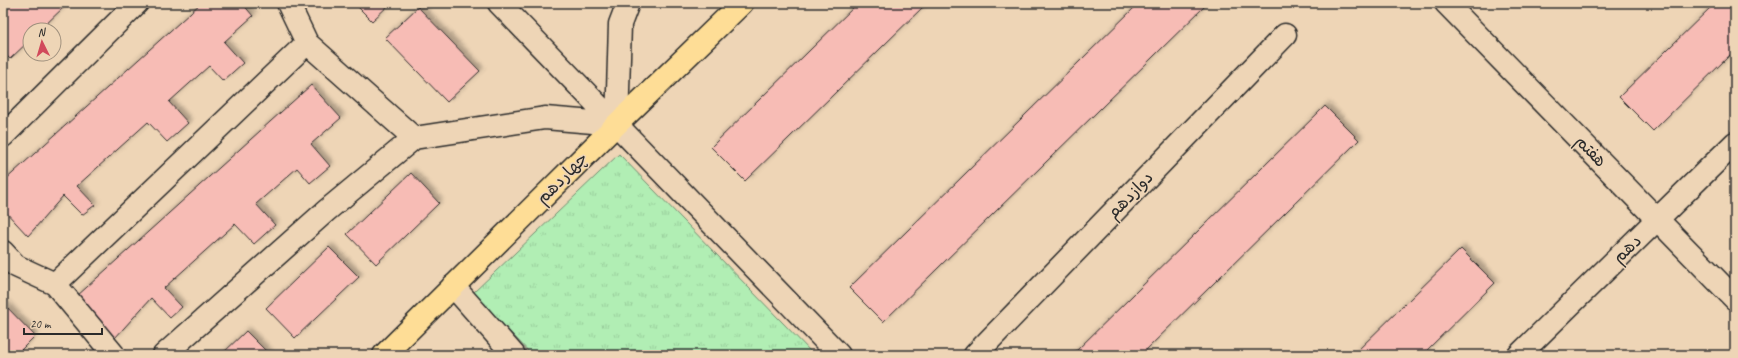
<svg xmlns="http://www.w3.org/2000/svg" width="1738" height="358" viewBox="0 0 1738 358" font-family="Caveat,'Playpen Sans Arabic',sans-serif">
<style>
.grass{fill:url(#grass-tufts);stroke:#6e8c70}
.building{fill:#f7bcb5;stroke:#2b2b2b;filter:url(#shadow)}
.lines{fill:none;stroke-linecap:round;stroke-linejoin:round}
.minor-casing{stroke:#2b2b2b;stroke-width:25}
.major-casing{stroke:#2b2b2b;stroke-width:25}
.minor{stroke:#eed5b6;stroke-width:22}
.major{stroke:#fedd96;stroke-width:22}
.labels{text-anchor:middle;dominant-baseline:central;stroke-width:3;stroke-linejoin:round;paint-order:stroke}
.street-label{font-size:17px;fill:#2b2b2b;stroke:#eed5b6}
</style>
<defs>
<pattern id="grass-tufts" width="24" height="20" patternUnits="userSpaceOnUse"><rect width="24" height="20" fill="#b1eeb4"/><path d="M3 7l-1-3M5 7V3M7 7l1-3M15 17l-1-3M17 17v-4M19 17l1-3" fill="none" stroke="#98cc9b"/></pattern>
<filter id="shadow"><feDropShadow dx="3.5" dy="-3.5" stdDeviation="2" flood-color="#0004"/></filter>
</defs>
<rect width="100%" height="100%" fill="#eed5b6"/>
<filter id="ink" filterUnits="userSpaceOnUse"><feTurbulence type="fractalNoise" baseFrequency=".025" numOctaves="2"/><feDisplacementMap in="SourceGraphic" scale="8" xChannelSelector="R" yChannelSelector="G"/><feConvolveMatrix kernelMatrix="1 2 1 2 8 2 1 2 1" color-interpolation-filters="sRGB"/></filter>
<g filter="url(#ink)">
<path class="grass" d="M 619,154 L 814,355 L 532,355 L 473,293 Z"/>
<path class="building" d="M 8,3 L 68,3 L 40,30 L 30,30 L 30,40 L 10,59 L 3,52 L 3,8 Z
M 201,3 L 242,3 L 253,16 L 224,42 L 243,63 L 223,81 L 209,66 L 169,102 L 188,123 L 167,142 L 148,122 L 77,186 L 95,205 L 82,215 L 63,196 L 28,236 L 3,209 L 3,182 Z
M 354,3 L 391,3 L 372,21 Z
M 858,3 L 927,3 L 745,181 L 711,147 Z
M 1139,3 L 1208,3 L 883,322 L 849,288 Z
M 1715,3 L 1735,3 L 1735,50 L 1653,131 L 1619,97 Z
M 418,7 L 480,71 L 447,102 L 385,38 Z
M 311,85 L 341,118 L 311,144 L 330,166 L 310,183 L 297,168 L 256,204 L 275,225 L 254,244 L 235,224 L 164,288 L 182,307 L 170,318 L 151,298 L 115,338 L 77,296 Z
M 1325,106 L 1359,140 L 1141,355 L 1072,355 Z
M 411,173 L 439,203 L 376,264 L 347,234 Z
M 329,247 L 359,277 L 295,338 L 266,308 Z
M 1461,249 L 1495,283 L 1422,355 L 1353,355 Z
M 3,303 L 35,336 L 16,355 L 3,355 Z
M 246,331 L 270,355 L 221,355 Z"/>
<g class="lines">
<defs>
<path id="minor" d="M 499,3 L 839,355
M 1446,3 L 1735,299
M 3,136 L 137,3
M 414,138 L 545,118 L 617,124 L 620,24 L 628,3
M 3,252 L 16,266 L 55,284 L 114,355
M 55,284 L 307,43
M 453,286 L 514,355
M 164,355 L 326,211 L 414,138 L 307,43 L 288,3
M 975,355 L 1285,35
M 1519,355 L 1735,143"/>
<path id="major" d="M 384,355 L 617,124 L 742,3"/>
</defs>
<use href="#minor" class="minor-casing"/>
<use href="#major" class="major-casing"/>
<use href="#minor" class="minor"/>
<use href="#major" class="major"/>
</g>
</g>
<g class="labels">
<g class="street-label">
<text transform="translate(1591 151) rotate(46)">هفتم</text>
<text transform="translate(562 178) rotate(-45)">چهاردهم</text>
<text transform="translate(1130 195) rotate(-46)">دوازدهم</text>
<text transform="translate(1627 249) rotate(-44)">دهم</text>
</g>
</g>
<rect width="1738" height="358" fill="none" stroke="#eed5b6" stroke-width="16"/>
<rect x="8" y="8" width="1722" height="342" fill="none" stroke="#2b2b2b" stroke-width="1.5" filter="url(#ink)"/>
<g transform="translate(42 42) rotate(355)"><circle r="19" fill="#eed5b6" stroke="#a0917e"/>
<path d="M0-3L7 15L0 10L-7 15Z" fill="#d1495b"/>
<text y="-6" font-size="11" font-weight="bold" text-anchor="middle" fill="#2b2b2b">N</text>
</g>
<path d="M24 328v6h78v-6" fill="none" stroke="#2b2b2b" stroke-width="2"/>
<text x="30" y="328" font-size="12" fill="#2b2b2b" stroke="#eed5b6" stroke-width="3" paint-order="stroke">20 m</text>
</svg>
